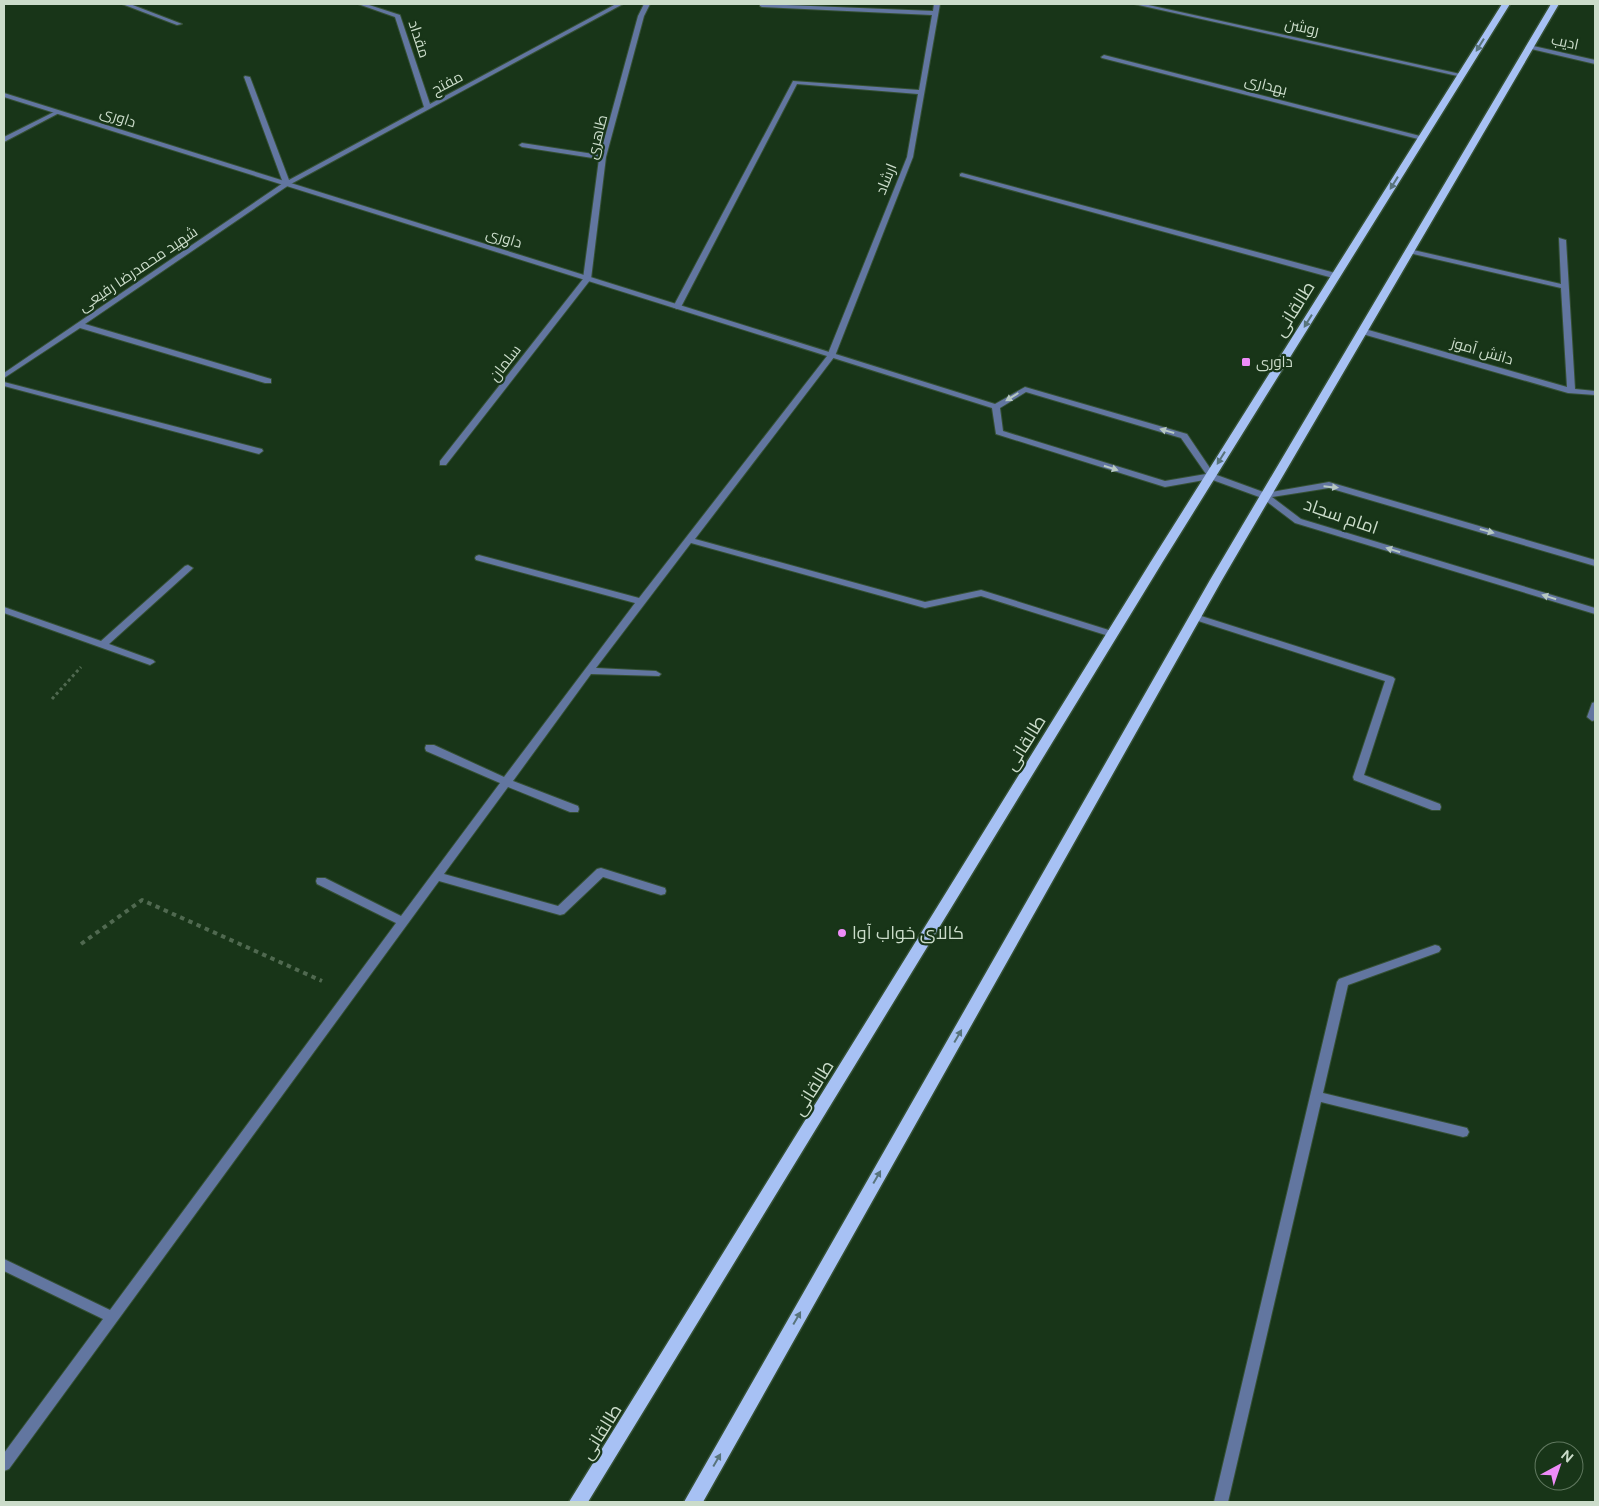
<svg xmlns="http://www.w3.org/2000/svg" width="1599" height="1506" viewBox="0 0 1599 1506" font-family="Figtree,Cairo,sans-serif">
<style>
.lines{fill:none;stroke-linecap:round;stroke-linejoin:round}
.minor-casing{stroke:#355034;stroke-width:2}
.tertiary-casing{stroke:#355034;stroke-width:2}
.primary-casing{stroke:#355034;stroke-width:3}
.path-far1{stroke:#506950;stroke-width:3;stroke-dasharray:3 3;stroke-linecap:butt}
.path{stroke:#506950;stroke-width:4;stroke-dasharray:4.5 4.5;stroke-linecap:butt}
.minor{fill:#6276a0;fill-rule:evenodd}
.tertiary{fill:#6276a0;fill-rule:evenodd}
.primary{fill:#a7c1f4;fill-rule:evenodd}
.oneway{fill:#58747b}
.oneway2{fill:#b6c8c2}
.poi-dot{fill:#ee8cf8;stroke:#183518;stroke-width:2}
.labels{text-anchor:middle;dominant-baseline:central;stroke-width:4.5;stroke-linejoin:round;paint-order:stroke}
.far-street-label{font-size:15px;fill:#cbdcca;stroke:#183518}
.far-poi-label{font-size:15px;fill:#cbdcca;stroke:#183518;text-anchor:start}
.street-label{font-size:18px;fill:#cbdcca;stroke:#183518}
.poi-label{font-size:18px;fill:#cbdcca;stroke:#183518;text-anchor:start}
</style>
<rect width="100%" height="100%" fill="#183518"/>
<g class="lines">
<defs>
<path id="minor" d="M 122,4 L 130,4 L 182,24 L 177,25 Z
M 358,4 L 366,4 L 400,15 L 430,104 L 616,4 L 623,4 L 289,185 L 85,324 L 271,379 L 271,383 L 265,383 L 80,328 L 4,378 L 4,373 L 283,183 L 244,77 L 245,76 L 250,77 L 289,180 L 424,107 L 395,17 Z
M 644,4 L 650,4 L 644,16 L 606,157 L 591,279 L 446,465 L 440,465 L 440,461 L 583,279 L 599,159 L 522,147 L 519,145 L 522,143 L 600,155 L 638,16 Z
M 760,4 L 933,11 L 934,4 L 940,4 L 913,157 L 835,356 L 695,539 L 925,602 L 981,590 L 1115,632 L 1117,634 L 1112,637 L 981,596 L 925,608 L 691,543 L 596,668 L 656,671 L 661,674 L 659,676 L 591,674 L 513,781 L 578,806 L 579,809 L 578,812 L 570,812 L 508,787 L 444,874 L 558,906 L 597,869 L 601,868 L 665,888 L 666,891 L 665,894 L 661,895 L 603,877 L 564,914 L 560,915 L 439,881 L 9,1469 L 4,1471 L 4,1453 L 103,1319 L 4,1271 L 4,1259 L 110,1310 L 396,923 L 317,884 L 316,881 L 317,878 L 325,878 L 401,916 L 500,783 L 426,751 L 425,748 L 426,745 L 434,745 L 504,777 L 635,603 L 476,560 L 475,558 L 476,556 L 479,555 L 639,598 L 827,356 L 907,157 L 918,94 L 797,84 L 681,307 L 677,309 L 673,307 L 793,81 L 919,90 L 932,15 L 762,7 L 760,6 Z
M 1134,4 L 1144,4 L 1465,75 L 1462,77 Z
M 1529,45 L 1595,60 L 1595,64 L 1527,48 L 1527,46 Z
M 1104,55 L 1424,137 L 1425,138 L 1422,140 L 1102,58 L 1101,57 Z
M 56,111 L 61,112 L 4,142 L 4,137 Z
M 962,173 L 1339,274 L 1340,276 L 1339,278 L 1333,278 L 960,176 L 960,174 Z
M 1559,238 L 1566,240 L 1575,389 L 1595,391 L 1595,395 L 1568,393 L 1359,333 L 1358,331 L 1362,329 L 1365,329 L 1567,387 L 1561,288 L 1409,253 L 1405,251 L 1409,249 L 1561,284 Z
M 4,382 L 262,449 L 263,451 L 259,454 L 4,386 Z
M 188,565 L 193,568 L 191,570 L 109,644 L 153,660 L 155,662 L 150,665 L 4,613 L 4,607 L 101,641 L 185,566 Z
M 1195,614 L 1393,677 L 1395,679 L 1364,775 L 1440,804 L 1441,807 L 1440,810 L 1432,810 L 1354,780 L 1353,777 L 1385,681 L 1192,619 L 1190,617 L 1192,615 Z
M 1595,702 L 1595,720 L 1592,721 L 1587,717 L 1592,703 Z
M 1435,945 L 1439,946 L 1441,949 L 1439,952 L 1348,985 L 1323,1093 L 1463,1127 L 1467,1128 L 1469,1132 L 1467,1136 L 1463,1137 L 1321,1102 L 1228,1502 L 1214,1502 L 1337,982 L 1339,979 Z"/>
<path id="tertiary" d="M 4,93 L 995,404 L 1025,387 L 1187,434 L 1214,474 L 1266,493 L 1329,482 L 1595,560 L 1595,566 L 1329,488 L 1272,497 L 1301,519 L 1595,608 L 1595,614 L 1295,523 L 1262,498 L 1210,479 L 1165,487 L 996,434 L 992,408 L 4,97 ZM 1026,392 L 1181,438 L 1206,474 L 1165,481 L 1003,431 L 1000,408 Z"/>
<path id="primary" d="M 1502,4 L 1510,4 L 1162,563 L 588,1502 L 569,1502 L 1150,563 Z
M 1551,4 L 1559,4 L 1222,580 L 703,1502 L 684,1502 L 1210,580 Z"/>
</defs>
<use href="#minor" class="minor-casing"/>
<use href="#tertiary" class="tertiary-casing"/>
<use href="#primary" class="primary-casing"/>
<path class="path-far1" d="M 52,699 L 81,667"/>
<path class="path" d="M 81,944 L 142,900 L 322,981"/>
<use href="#minor" class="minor"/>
<use href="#tertiary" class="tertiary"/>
<use href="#primary" class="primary"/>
</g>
<defs><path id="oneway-solid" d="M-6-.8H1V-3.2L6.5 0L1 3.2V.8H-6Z" transform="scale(1.25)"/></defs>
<g class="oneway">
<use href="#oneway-solid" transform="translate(1480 45) rotate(122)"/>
<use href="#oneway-solid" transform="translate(1394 183) rotate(122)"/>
<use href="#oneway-solid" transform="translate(1308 321) rotate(122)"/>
<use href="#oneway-solid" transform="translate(1221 458) rotate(122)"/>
<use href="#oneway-solid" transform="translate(958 1036) rotate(-60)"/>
<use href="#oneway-solid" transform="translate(877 1177) rotate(-60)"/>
<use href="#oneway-solid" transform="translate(797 1318) rotate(-60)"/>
<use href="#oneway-solid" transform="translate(717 1460) rotate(-60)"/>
</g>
<g class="oneway2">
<use href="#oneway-solid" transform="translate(1012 397) rotate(148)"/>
<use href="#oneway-solid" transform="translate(1167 431) rotate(-164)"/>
<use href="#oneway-solid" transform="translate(1111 468) rotate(18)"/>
<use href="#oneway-solid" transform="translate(1331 487) rotate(6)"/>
<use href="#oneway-solid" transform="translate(1487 531) rotate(16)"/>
<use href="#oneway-solid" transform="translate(1393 550) rotate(-163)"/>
<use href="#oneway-solid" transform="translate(1549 597) rotate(-163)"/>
</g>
<g class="poi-dot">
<rect x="1241" y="357" width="10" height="10" rx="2.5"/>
<circle cx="842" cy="933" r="5"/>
</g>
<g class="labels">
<g class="far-street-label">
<text transform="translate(1302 27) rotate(12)">روشن</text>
<text transform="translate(419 39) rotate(72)">مقداد</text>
<text transform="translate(1565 42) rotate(12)">ادیب</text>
<text transform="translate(447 83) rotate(-28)">مفتح</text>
<text transform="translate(1266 85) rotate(14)">بهداری</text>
<text transform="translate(118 117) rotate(18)">داوری</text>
<text transform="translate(597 137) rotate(-76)">طاهری</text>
<text transform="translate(886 179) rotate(-68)">ارشاد</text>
<text transform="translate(504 238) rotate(17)">داوری</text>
<text transform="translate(138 269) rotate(-34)">شهید محمدرضا رفیعی</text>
<text transform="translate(1482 351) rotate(16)">دانش آموز</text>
<text transform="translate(505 363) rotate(-52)">سلمان</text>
</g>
<g class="far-poi-label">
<text x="1256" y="362">داوری</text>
</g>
<g class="street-label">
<text transform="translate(1294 309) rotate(-58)">طالقانی</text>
<text transform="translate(1341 516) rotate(19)">امام سجاد</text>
<text transform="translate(1025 743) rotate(-58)">طالقانی</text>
<text transform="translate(813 1088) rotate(-58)">طالقانی</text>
<text transform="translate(601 1432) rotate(-58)">طالقانی</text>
</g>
<g class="poi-label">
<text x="852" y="933">کالای خواب آوا</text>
</g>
</g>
<rect width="1599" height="1506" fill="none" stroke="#cbdcca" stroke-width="10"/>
<g transform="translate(1559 1466) rotate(40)"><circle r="24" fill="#183518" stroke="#60785f"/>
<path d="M0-4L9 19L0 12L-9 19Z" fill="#ee8cf8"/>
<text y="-8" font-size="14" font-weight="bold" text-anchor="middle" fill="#cbdcca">N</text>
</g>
</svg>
